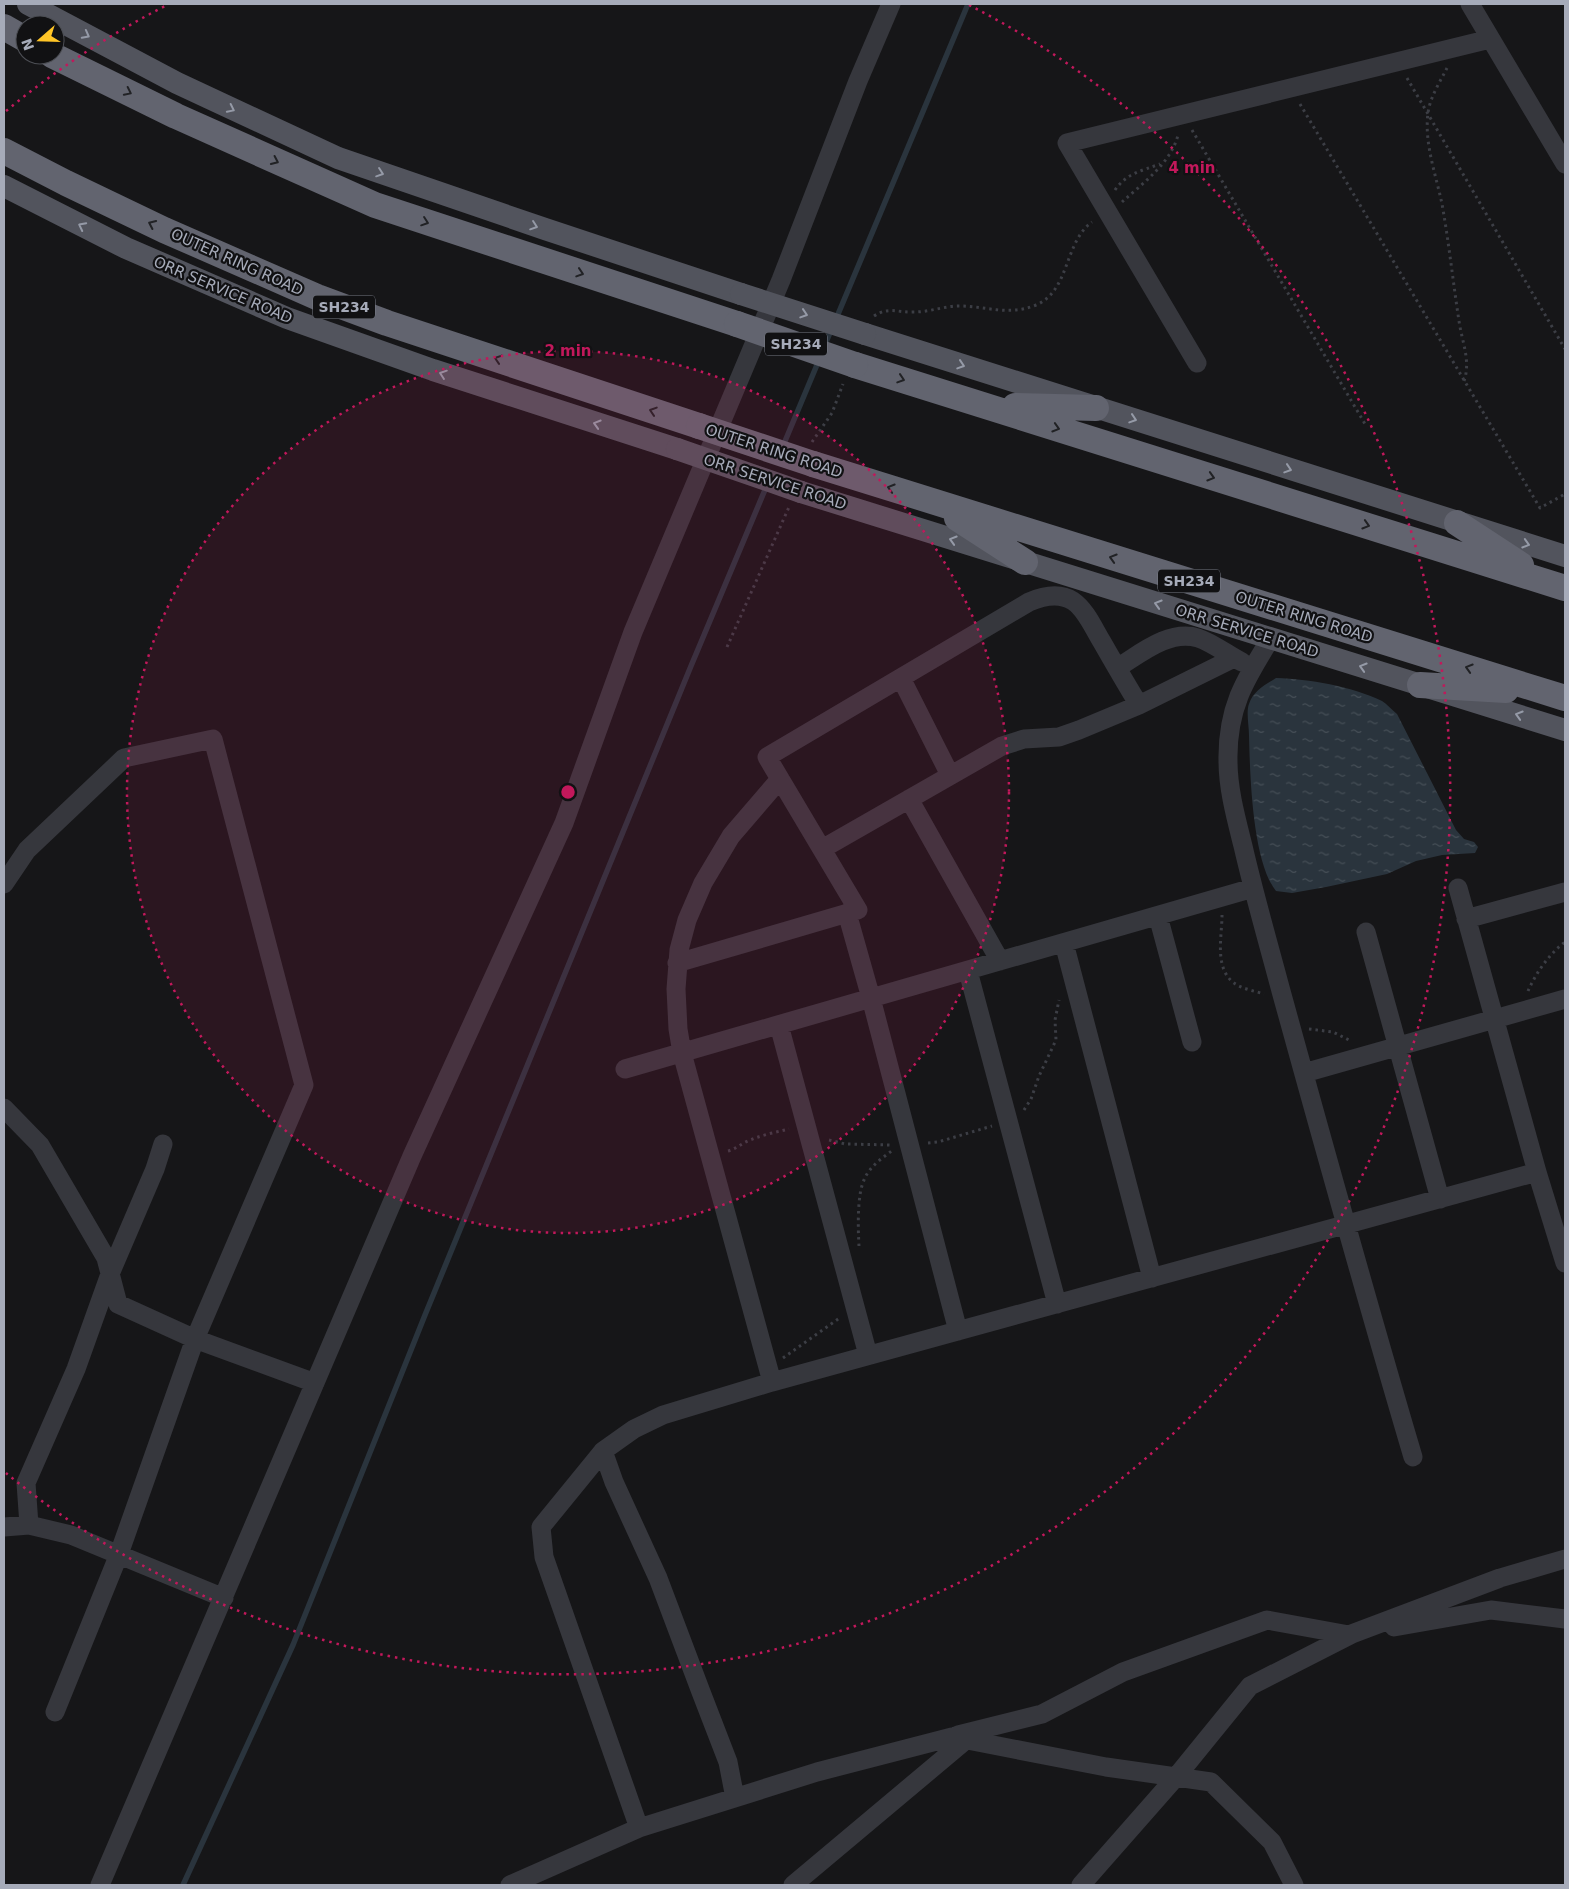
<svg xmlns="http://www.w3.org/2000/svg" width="1569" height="1889" viewBox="0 0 1569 1889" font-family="'DejaVu Sans',sans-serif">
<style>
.water{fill:url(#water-ripples)}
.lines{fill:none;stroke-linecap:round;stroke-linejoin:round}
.stream{stroke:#2a343d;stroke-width:5.5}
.path{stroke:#3c3e45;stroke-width:3;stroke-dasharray:2.5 4;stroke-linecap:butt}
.minor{stroke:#36373d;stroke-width:19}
.major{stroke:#52545d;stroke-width:22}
.highway{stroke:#62646f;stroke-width:26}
.major-bridge{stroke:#52545d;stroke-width:22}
.highway-bridge{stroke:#62646f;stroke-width:26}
.oneway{stroke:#959aa7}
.oneway2{stroke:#212225}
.ring{fill:none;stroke:#c2185b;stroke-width:2.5;stroke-dasharray:2.5 5}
.labels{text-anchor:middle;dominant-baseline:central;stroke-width:4.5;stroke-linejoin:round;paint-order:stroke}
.shield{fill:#111113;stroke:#797d87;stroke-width:1}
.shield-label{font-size:14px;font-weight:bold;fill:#a6abb9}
.street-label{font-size:15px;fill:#a6abb9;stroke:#111113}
.centre{fill:#c2185b;stroke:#111113;stroke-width:2.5}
.ring-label{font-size:15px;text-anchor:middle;font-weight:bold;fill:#c2185b;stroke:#111113;stroke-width:4.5;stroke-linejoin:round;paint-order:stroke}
</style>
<defs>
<pattern id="water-ripples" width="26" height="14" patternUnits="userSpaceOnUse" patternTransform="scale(1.25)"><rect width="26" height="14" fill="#2a343d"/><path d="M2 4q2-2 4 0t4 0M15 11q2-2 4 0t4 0" fill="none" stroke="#464f57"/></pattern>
</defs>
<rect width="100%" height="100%" fill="#161618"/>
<path class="water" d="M 1276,678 C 1309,679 1351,686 1382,701 C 1387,704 1392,710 1397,714 L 1456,830 L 1464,839 L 1474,842 L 1478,847 L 1475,853 L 1442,855 L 1416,861 L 1387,874 L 1326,887 L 1292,893 L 1276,891 C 1252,861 1250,773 1249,735 C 1249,726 1246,712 1249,704 C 1253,691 1265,685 1276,678 Z"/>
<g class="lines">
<path class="stream" d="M 836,319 L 968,4
M 824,347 L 832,328
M 783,446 L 819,360
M 183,1885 L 293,1645 L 425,1315 L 691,666 L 767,485"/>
<path class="path" d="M 1447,68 C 1440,82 1430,97 1428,113 C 1424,143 1436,175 1442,204 C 1449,243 1453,282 1459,321 C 1462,342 1471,361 1464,381
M 1407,78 L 1565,349
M 1300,104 L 1540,508 L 1565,494
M 1192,130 L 1365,424
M 1115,190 C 1127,173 1141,171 1160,164
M 1122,202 C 1143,183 1171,163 1178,135
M 874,316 C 889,306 898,313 914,312 C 928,312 942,307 956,306 C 984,305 1007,317 1036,305 C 1070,291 1064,242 1092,222
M 812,442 L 832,413 L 843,384
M 727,647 L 789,507
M 1222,915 C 1222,937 1214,968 1234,983 C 1242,989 1255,991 1264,994
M 1528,991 C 1536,973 1549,954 1565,942
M 1309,1029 L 1333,1032 L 1351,1041
M 1024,1110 L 1031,1099 L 1039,1076 L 1056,1040 L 1055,1020 L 1059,1000
M 829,1140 L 845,1144 L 892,1145
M 928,1143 L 938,1142 L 992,1126
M 728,1151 C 736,1149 742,1143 750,1140 C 762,1135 776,1132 789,1129
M 859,1246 C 858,1229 857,1195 864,1180 C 869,1167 882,1158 893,1150
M 783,1358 L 841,1317"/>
<path class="minor" d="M 1470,4 L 1565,164
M 1197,363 L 1067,143 L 1490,39
M 1271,638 C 1244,681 1227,709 1228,761 C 1228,789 1236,818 1243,846 C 1254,894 1268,942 1281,991 C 1324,1147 1367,1302 1413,1457
M 1117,668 C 1140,654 1169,629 1198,638 C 1213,643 1228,655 1242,662
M 901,678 L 950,775
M 909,799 L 1000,961
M 822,849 L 1002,746 L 1024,739 L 1059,737 L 1079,730 L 1139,705 L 1234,658
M 4,884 L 27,850 L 124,758 L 213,739 L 304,1085 L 195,1339 L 119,1554 L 55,1712
M 1458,888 L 1537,1172 L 1565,1263
M 847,913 L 871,998 L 958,1331
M 1158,916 L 1192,1042
M 1466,919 L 1565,892
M 1366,932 L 1440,1199
M 1064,943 L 1152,1278
M 677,963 L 858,910 L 767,757 L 1029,602 C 1043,596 1059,592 1073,601 C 1086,610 1094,629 1102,642 C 1114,663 1126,684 1139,705
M 968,971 L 1057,1304
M 779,1025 L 868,1355
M 625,1069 L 1253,888
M 1304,1073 L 1565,999
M 4,1108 L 40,1145 L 106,1258 L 118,1304 L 195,1339 L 315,1383
M 772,1382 L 682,1053 L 678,1029 L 676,989 L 679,950 L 687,920 L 703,883 L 731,836 L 780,779
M 603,1451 L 541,1527 L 544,1557 L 639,1828
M 29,1525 L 26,1483 L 76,1369 L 110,1274 L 155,1169 L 163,1144
M 4,1527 L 29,1525 L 71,1535 L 224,1598
M 1394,1627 L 1491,1610 L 1565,1619
M 958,1735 L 1042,1714 L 1123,1672 L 1267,1620 L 1349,1635 L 1500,1578 L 1565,1559
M 735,1798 L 728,1762 L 701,1692 L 658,1578 L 614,1482 L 603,1451 L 634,1429 L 663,1415 L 772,1382 L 1537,1172
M 100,1885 L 412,1156 L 564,823 L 633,632 L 781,280 L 858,81 L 891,4
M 510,1885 L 639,1828 L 817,1772 L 952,1737 L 1106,1767 L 1211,1782 L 1272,1842 L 1294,1885
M 793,1885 L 967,1739
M 1081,1885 L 1176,1777 L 1250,1686 L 1352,1634"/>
<path class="major" d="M 28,4 L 177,83 L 338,158 L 545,229 L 741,294
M 4,186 L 126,248 L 287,318 L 433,370 L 677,449
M 865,334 L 1565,556
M 801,492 L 1565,730"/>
<path class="highway" d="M 4,27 L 25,39
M 52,55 L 176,116 L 375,205 L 737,324
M 4,151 L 66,183 L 164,230 L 317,297 L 387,323 L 699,426
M 855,365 L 1565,588
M 1015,406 L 1096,408
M 813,464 L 1565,698
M 957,518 L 1025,562
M 1457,523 L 1521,565
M 1420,685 L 1506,690"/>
<path class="major-bridge" d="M 741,294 L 865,334
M 677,449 L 801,492"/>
<path class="highway-bridge" d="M 737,324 L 855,365
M 699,426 L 813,464"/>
</g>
<defs><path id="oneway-chevron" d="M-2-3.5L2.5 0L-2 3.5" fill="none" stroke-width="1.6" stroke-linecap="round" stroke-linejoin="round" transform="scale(1.25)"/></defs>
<g class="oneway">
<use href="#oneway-chevron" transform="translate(86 35) rotate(28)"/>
<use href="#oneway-chevron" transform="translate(231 109) rotate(26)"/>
<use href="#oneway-chevron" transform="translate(380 173) rotate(19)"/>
<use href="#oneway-chevron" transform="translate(82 226) rotate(-153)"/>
<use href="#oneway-chevron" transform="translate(534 226) rotate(19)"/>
<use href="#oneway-chevron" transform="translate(804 314) rotate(18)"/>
<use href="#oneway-chevron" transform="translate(961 365) rotate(18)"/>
<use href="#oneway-chevron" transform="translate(443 374) rotate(-161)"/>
<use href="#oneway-chevron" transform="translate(1133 419) rotate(18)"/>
<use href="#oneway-chevron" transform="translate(597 424) rotate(-163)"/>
<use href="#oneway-chevron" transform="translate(1288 469) rotate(18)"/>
<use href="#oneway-chevron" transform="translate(953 540) rotate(-163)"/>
<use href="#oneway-chevron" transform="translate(1526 544) rotate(17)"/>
<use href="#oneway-chevron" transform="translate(1158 604) rotate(-163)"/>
<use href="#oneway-chevron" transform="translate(1363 667) rotate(-163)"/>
<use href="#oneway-chevron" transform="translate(1519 715) rotate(-163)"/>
</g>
<g class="oneway2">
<use href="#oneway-chevron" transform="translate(128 92) rotate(26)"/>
<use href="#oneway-chevron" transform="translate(275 161) rotate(25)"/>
<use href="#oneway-chevron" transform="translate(425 222) rotate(19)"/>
<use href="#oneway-chevron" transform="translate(152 224) rotate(-155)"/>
<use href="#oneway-chevron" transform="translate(580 273) rotate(18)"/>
<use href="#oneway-chevron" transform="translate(498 359) rotate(-162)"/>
<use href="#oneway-chevron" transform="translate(901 379) rotate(18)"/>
<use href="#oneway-chevron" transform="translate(653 411) rotate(-162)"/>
<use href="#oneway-chevron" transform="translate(1056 428) rotate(17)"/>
<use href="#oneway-chevron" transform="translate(1211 477) rotate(17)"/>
<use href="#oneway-chevron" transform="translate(891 488) rotate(-163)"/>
<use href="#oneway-chevron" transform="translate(1366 525) rotate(17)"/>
<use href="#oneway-chevron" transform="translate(1113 558) rotate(-163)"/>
<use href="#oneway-chevron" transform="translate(1469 668) rotate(-163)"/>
</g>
<circle cx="568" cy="792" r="441" fill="#c2185b" fill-opacity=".12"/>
<g class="ring">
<circle cx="568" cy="792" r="441"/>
<path d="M6 111A883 883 0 0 1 167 5M969 5A883 883 0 1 1 6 1473"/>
</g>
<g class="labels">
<g class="shield">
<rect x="313" y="295.5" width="62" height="23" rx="4"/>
<rect x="765" y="332.5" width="62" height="23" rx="4"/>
<rect x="1158" y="569.5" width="62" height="23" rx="4"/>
</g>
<g class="shield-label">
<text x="344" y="307">SH234</text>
<text x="796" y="344">SH234</text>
<text x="1189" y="581">SH234</text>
</g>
<g class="street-label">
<text transform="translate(237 262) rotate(24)">OUTER RING ROAD</text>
<text transform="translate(223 290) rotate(23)">ORR SERVICE ROAD</text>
<text transform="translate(774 451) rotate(18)">OUTER RING ROAD</text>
<text transform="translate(775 482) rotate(18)">ORR SERVICE ROAD</text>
<text transform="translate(1304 617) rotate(17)">OUTER RING ROAD</text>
<text transform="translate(1247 631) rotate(17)">ORR SERVICE ROAD</text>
</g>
</g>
<circle cx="568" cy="792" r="8" class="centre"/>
<g class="ring-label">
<text x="1192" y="173">4 min</text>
<text x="568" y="356">2 min</text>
</g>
<rect width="1569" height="1889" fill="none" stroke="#a6abb9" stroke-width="10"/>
<g transform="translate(40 40) rotate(250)"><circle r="24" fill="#111113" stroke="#4d4f55"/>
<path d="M0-4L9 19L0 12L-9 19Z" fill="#ffc527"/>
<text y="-8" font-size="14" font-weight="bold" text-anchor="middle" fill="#a6abb9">N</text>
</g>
</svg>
